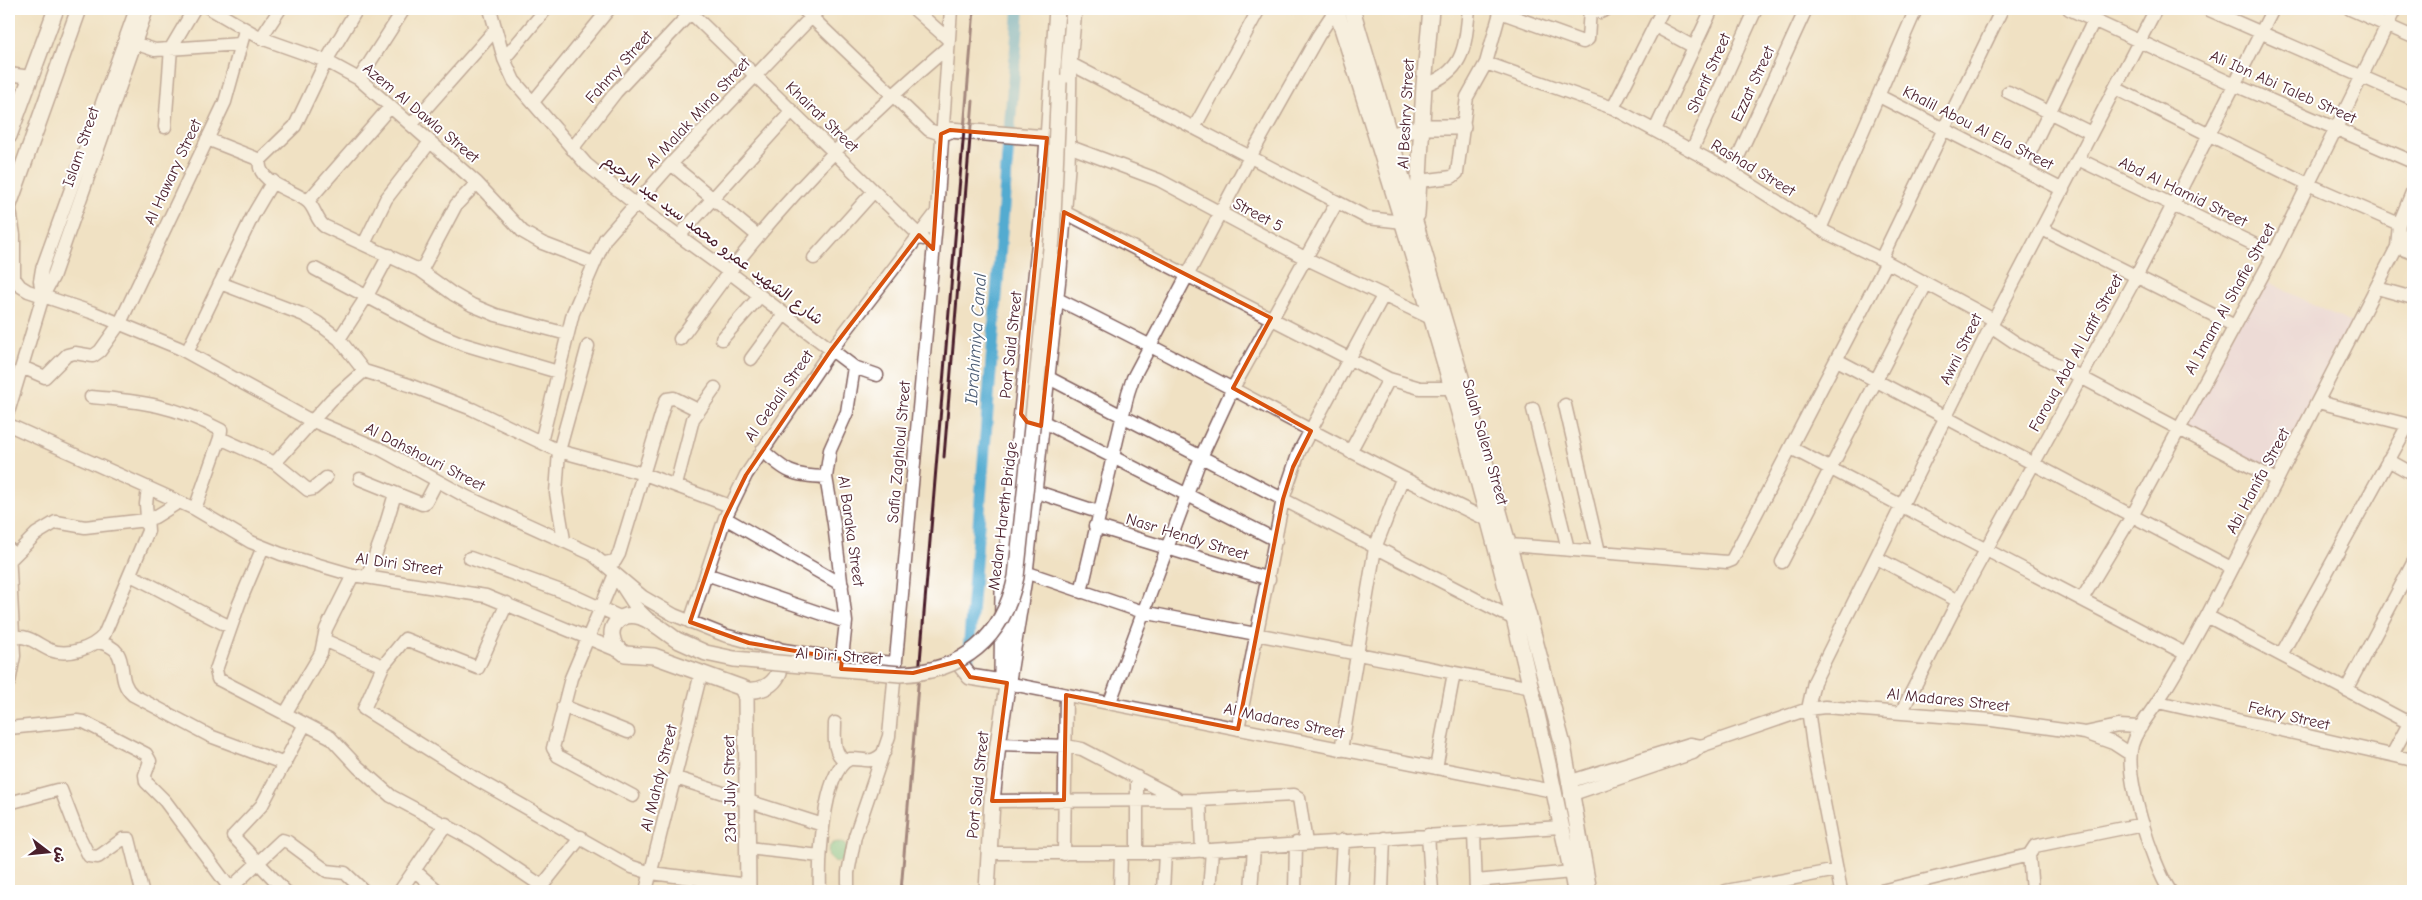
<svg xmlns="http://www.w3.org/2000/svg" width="2422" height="900" viewBox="0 0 2422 900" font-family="'Comic Neue','Playpen Sans Arabic',sans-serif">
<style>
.built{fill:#e8d2ee}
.green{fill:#6fc991;stroke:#5c745e}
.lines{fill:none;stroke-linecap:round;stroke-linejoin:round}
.canal{stroke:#52abd0;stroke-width:12}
.minor-casing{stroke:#846360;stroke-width:15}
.major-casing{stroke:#846360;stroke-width:18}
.minor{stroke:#fff;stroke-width:12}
.major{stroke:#fff;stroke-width:15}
.rail{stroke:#4a1f2b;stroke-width:3}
.major-bridge-casing{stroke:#846360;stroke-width:18;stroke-linecap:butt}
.major-bridge{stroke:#fff;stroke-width:15}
.marked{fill:none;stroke:#d8530f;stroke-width:4;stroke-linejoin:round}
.labels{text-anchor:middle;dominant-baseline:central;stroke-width:4;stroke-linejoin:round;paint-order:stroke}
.street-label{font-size:16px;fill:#4a1f2b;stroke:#fff}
.water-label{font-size:18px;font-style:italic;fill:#4e5e75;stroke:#fff}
</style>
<rect width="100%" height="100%" fill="#fff"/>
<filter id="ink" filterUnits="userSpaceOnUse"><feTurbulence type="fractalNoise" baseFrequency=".02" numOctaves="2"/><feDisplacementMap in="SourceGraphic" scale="10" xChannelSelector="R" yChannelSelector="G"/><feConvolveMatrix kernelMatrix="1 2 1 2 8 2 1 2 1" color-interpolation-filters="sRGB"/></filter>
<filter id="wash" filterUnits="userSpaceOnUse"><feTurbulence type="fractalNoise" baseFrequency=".0096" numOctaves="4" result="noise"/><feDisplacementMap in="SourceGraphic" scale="20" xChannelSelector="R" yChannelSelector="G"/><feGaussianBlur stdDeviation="1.12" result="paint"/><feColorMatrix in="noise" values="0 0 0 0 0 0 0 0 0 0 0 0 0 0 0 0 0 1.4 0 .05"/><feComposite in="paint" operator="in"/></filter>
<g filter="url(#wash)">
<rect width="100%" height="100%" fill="#f0e1c3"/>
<path class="built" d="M 2264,280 L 2355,325 L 2275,479 L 2179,428 Z"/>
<path class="green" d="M828 852a10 10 0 1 1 20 0a10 10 0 1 1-20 0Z"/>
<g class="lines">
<path class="canal" d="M 968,659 L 1019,9"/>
</g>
</g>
<g filter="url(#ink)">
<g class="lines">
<defs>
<path id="minor" d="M 211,9 L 261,38 L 326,61 L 359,79 L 477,183 L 523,232 L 542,243 L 594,263
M 357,9 L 326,61 L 295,126 L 260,160 C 255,182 293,190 307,201 C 315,207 316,220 324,226 L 421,271 L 453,294 L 472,305 L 496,315 L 567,334
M 490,9 L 504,59 L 514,81 L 586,164 L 635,204 L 729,272 L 854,367 L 877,375
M 687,9 L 923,239
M 803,9 L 929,130 L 941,134
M 914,9 L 949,40
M 1590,9 L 1600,12 L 1607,9
M 2069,9 L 2235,85 L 2413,162
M 2207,9 L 2413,99
M 2350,9 L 2413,37
M 1500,12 L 1583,42 L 1588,39 L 1590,9
M 1655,26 L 1694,47
M 261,38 L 280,9
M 128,41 L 155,50 L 240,44
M 504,59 L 546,9
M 1069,63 L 1368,218 L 1403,222
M 1486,63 L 1613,108 L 1731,172 L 1827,233 L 1887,262 L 1994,320
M 9,74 L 30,77
M 359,79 L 404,9
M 1424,85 C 1465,72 1465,46 1469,9
M 2115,88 L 2310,185 L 2399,224
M 2008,92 L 2091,133
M 1879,96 L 2063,190
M 533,102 L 609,9
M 1613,108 L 1663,9
M 411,125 L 495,30
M 165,127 L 171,48 L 194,9
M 1194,128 L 1259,9
M 1655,130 L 1712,9
M 207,139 L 260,160
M 1068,146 L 1159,180 L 1305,258 L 1431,318
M 572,149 L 616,92 L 694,9
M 1692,150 L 1756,9
M 2078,159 L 2274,254
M 671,164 L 758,236
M 2022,169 L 2094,20
M 1731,172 L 1806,9
M 1420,181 L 1452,177 L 1457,173 L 1467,97 L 1486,63 L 1501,9
M 308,201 L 390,107
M 9,204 L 14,235 L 14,278 L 20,286 L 28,291 L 94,313 L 179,348 L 306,418 L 380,449 L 467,497 L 592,554 L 643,597 L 674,615 L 724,635 L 777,649 L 842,659 L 896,663
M 1064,212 L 1389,379 L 1420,388 L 1452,388
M 1820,229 L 1916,9
M 2042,229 L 2235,326
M 679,236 L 792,111
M 364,244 L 386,199 L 430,142
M 2397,247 L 2399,224 L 2413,190
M 2397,247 L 2408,237 L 2413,226
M 2397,247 L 2413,253
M 814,258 L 874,191
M 1881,259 L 2002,9
M 315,269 L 434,332 L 463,344 L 558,372
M 421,271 L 456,205 L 477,183
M 220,283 L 304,315 L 318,323 L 339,339 L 364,371 L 409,385 L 472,409 L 559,451 L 644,474 L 730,506
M 2377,288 L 2413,298
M 43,296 L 40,281 L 42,269 L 136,9
M 1055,298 C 1202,369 1342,451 1490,521
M 1991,326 L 2016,343 L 2276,480
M 339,339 L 367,296 L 389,255
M 680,339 C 697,316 713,293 730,271 C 794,189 869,114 948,47
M 722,339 L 760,296
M 187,352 L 253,215 L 273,181
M 751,359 L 784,314
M 1837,360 L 2231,568
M 22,367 L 45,377 L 67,355 L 75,353 L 93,356 L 100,351 L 120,323 L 225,102 L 245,30
M 1047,377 L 1514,619
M 91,397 C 141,401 176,406 221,430 L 220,438 L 195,509
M 2318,402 L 2413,426
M 1565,405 L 1599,552
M 9,409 L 43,296 L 53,277 L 147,9
M 1533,409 L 1568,549
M 1042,421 L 1276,540
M 9,425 L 195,509 L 251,542 L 281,554 L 353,575 L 486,596 L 619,651
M 220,438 L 275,463 L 331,400 L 364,371
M 541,442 L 573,313 L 605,239 L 671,164 L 819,9
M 1791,448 L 2186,654
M 762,450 C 786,472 792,476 826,477
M 1350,452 L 1389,379
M 2388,460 L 2413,474
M 275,463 L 308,490 L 313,489 L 326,478
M 360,479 L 422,504 L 426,502 L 437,481
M 676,485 L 693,419 L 715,388
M 1034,491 L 1098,512
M 725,518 L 842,585
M 1095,526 L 1269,579
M 564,540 L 556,493 L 559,451 L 588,346
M 1510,545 L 1727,562 L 1732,560 L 1887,262
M 263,547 L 239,604 L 216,670 L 218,679 L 330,737 L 358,767 L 391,796 L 475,841 L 542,886
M 9,549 L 14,656 L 9,682
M 470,558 L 572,595 L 622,618
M 1877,558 L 1958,601
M 9,561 L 36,534 L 56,522 L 85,527 L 146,520 L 155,517 L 179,502
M 1782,562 L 1926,284
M 605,563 L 615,561 L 619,554 L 665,402 L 667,399 L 674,398 L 698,410
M 1025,572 L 1143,612 L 1532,688
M 615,574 L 571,678 L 553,748 L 558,756 L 633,796
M 706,574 L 846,622
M 130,575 C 165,591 196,611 231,627
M 367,577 L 383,534 L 395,494
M 620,583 L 635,606 L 648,619
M 1081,592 L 1128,393 L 1133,378 L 1250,157 L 1318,36 L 1336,9
M 2082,599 L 2132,516 L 2274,254 L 2395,9
M 507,603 L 478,668 L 405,639 L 383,666 L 364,709 L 476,779 L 629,866 L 651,873 L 748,885
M 2207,616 L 2409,723
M 690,622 L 725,518 L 746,475 L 831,350 L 937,212
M 13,638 C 29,634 36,644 50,650 C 68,657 93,648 104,635 L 148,531 L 146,504 L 148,488
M 324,640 L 383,666
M 98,642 C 135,650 112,677 133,695 L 210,736 L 285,764
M 2281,655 L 2408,425
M 841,666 L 846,622 L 834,524 L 826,477 L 830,450 L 847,412 L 854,367
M 1007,683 L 1553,791
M 2346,690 L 2413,563
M 1110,702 L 1201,457 L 1233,388 L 1337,202
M 2158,702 L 2413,760
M 563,706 L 628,732
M 1902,711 L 1958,601 L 2136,277 L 2273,9
M 285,714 L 321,653 L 326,629 L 353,575
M 835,723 C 835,737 832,752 845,761
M 9,728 L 77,721 L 84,722 L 146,754 L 150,761 L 145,775 L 146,782 L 165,801 L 232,891
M 1238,729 L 1283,499 L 1299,452 L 1383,296
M 2085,733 L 2118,726 L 2141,727
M 998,744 L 1066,746 L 1082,749 L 1176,798
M 1341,750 L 1375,548 L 1402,479
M 2392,755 L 2413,716
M 1436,768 L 1454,673
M 1137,777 L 1137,853
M 676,778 L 823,825
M 1568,782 L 1690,744 L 1701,746
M 1570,795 L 1693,753 L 1701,746 L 1808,709 L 1825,707 L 1992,720 L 2085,733 L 2113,743 L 2130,754
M 1200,800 L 1202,851
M 992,801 L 1200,800 L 1294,795 L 1299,798 L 1306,843
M 9,803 L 57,790 L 61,790 L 78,834 L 89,856 L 98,857 L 123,839 L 129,839 L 142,891
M 1474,832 L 1476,891
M 1428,835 L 1432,891
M 748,848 L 820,856
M 989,853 L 1165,853 L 1561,827
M 1064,854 L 1066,695
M 2029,855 L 2035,846 L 2143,824
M 414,870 L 438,891
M 1476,881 L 1572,872
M 238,891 L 234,885 L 282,840 L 288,842 L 327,871 L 345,873 L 364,891
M 285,891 L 233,836 L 262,805 L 305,724
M 400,891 L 446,824
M 538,891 L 581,837
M 646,891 L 701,673
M 820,891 C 819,865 822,769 850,759 C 864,758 873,766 885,751
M 848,891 L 848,873 L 855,836 L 889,736 L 937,212 L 951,9
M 1120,891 L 1121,853
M 1163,891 L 1165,853
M 1209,891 L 1212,850
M 1251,891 L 1254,847
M 1295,891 L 1296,843
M 1340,891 L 1343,840
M 1382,891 L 1384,838
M 1726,891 L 1837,870
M 1841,891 L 1813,746 L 1808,709 L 1814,682 L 1991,326 L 2156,9
M 1881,891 L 2029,855 L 2032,891
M 2170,891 C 2152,864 2124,776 2132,745 C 2137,727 2152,712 2161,696 C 2178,670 2192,643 2207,616 L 2397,247"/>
<path id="major" d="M 1336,9 C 1419,270 1500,533 1556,801 C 1562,831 1570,861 1575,891
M 1352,9 L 1463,384 L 1528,614 L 1563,745 L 1589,891
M 941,134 L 950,130 L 1047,138
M 9,136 L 56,9
M 1390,136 L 1421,127 L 1463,127
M 9,205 L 79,9
M 1417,215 L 1424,85 L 1431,9
M 677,640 C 661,630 633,601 615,624 C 610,631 612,638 615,646 L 625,654 L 654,656 L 748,690 C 772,692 788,671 777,649
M 957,661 L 970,677 L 1007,683
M 1002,675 L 1003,592 L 1043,210 L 1057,9
M 742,688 L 746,697 L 748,891
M 987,891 L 992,801 L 998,744 L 1025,572 L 1059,269 L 1067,168 L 1069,63 L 1074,9"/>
</defs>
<use href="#minor" class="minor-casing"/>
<use href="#major" class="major-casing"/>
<use href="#minor" class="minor"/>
<use href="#major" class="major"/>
<path class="rail" d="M 944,457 L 973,101
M 901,891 L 974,9"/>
<defs>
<path id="major-bridge" d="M 677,640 L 706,653 L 734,659 L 900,674 C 963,672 1003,638 1016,577 L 1052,239 L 1059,82"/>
</defs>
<use href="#major-bridge" class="major-bridge-casing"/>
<use href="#major-bridge" class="major-bridge"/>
</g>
</g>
<path d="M0 0H2422V900H0ZM 950,130 L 1047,138 L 1021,414 L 1027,422 L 1041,426 L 1064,212 L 1271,318 L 1233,388 L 1311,431 L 1293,467 L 1283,499 L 1238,729 L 1066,695 L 1064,800 L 992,801 L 1007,683 L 970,677 L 959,661 L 913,673 L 841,669 L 842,659 L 749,643 L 690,622 L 725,518 L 746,475 L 831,350 L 919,235 L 933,249 L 941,134 Z" fill="#f0e1c3" fill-opacity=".55" fill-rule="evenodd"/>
<path class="marked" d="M 950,130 L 1047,138 L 1021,414 L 1027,422 L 1041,426 L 1064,212 L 1271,318 L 1233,388 L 1311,431 L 1293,467 L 1283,499 L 1238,729 L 1066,695 L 1064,800 L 992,801 L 1007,683 L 970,677 L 959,661 L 913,673 L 841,669 L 842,659 L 749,643 L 690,622 L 725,518 L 746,475 L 831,350 L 919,235 L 933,249 L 941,134 Z"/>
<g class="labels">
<g class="street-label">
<text transform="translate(619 67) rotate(-48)">Fahmy Street</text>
<text transform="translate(1709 73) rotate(-66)">Sherif Street</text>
<text transform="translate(1753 84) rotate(-65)">Ezzat Street</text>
<text transform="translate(2283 87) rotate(24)">Ali Ibn Abi Taleb Street</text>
<text transform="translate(421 113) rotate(40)">Azem Al Dawla Street</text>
<text transform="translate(698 113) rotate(-47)">Al Malak Mina Street</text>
<text transform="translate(1406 114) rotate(-87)">Al Beshry Street</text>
<text transform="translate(822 117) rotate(44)">Khairat Street</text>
<text transform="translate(1978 128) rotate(27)">Khalil Abou Al Ela Street</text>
<text transform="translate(81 147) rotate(-71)">Islam Street</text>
<text transform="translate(1753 168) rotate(31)">Rashad Street</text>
<text transform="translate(173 172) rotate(-65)">Al Hawary Street</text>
<text transform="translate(2183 192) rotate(26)">Abd Al Hamid Street</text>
<text transform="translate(1258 215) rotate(28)">Street 5</text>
<text transform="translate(713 240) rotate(37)">شارع الشهيد عمرو محمد سيد عبد الرحيم</text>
<text transform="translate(2230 299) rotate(-61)">Al Imam Al Shafie Street</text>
<text transform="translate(1011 345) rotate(-84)">Port Said Street</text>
<text transform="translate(1961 349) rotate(-64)">Awni Street</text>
<text transform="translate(2076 353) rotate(-61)">Farouq Abd Al Latif Street</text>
<text transform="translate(779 396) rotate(-55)">Al Gebali Street</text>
<text transform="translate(1485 442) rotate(74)">Salah Salem Street</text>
<text transform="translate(899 452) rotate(-85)">Safia Zaghloul Street</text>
<text transform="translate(425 457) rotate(27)">Al Dahshouri Street</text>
<text transform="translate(2258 481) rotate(-62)">Abi Hanifa Street</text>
<text transform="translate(1003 516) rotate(-83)">Medan Hareth Bridge</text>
<text transform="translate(851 531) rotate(82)">Al Baraka Street</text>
<text transform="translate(1187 537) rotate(17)">Nasr Hendy Street</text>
<text transform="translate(399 564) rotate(8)">Al Diri Street</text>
<text transform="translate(839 656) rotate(4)">Al Diri Street</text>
<text transform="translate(1948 700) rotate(6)">Al Madares Street</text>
<text transform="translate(2289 716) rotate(13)">Fekry Street</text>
<text transform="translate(1284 721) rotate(12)">Al Madares Street</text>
<text transform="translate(659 778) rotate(-76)">Al Mahdy Street</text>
<text transform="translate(978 785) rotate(-84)">Port Said Street</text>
<text transform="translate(730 789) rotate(-91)">23rd July Street</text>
</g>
<g class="water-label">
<text transform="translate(976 339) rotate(-86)">Ibrahimiya Canal</text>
</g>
</g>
<rect width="2422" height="900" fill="none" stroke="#fff" stroke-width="30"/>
<g transform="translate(48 852) rotate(106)" stroke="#ffffff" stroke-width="4" paint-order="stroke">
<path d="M0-4L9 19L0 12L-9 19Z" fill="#4a1f2b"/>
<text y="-8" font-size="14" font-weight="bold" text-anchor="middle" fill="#4a1f2b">ش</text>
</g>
</svg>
